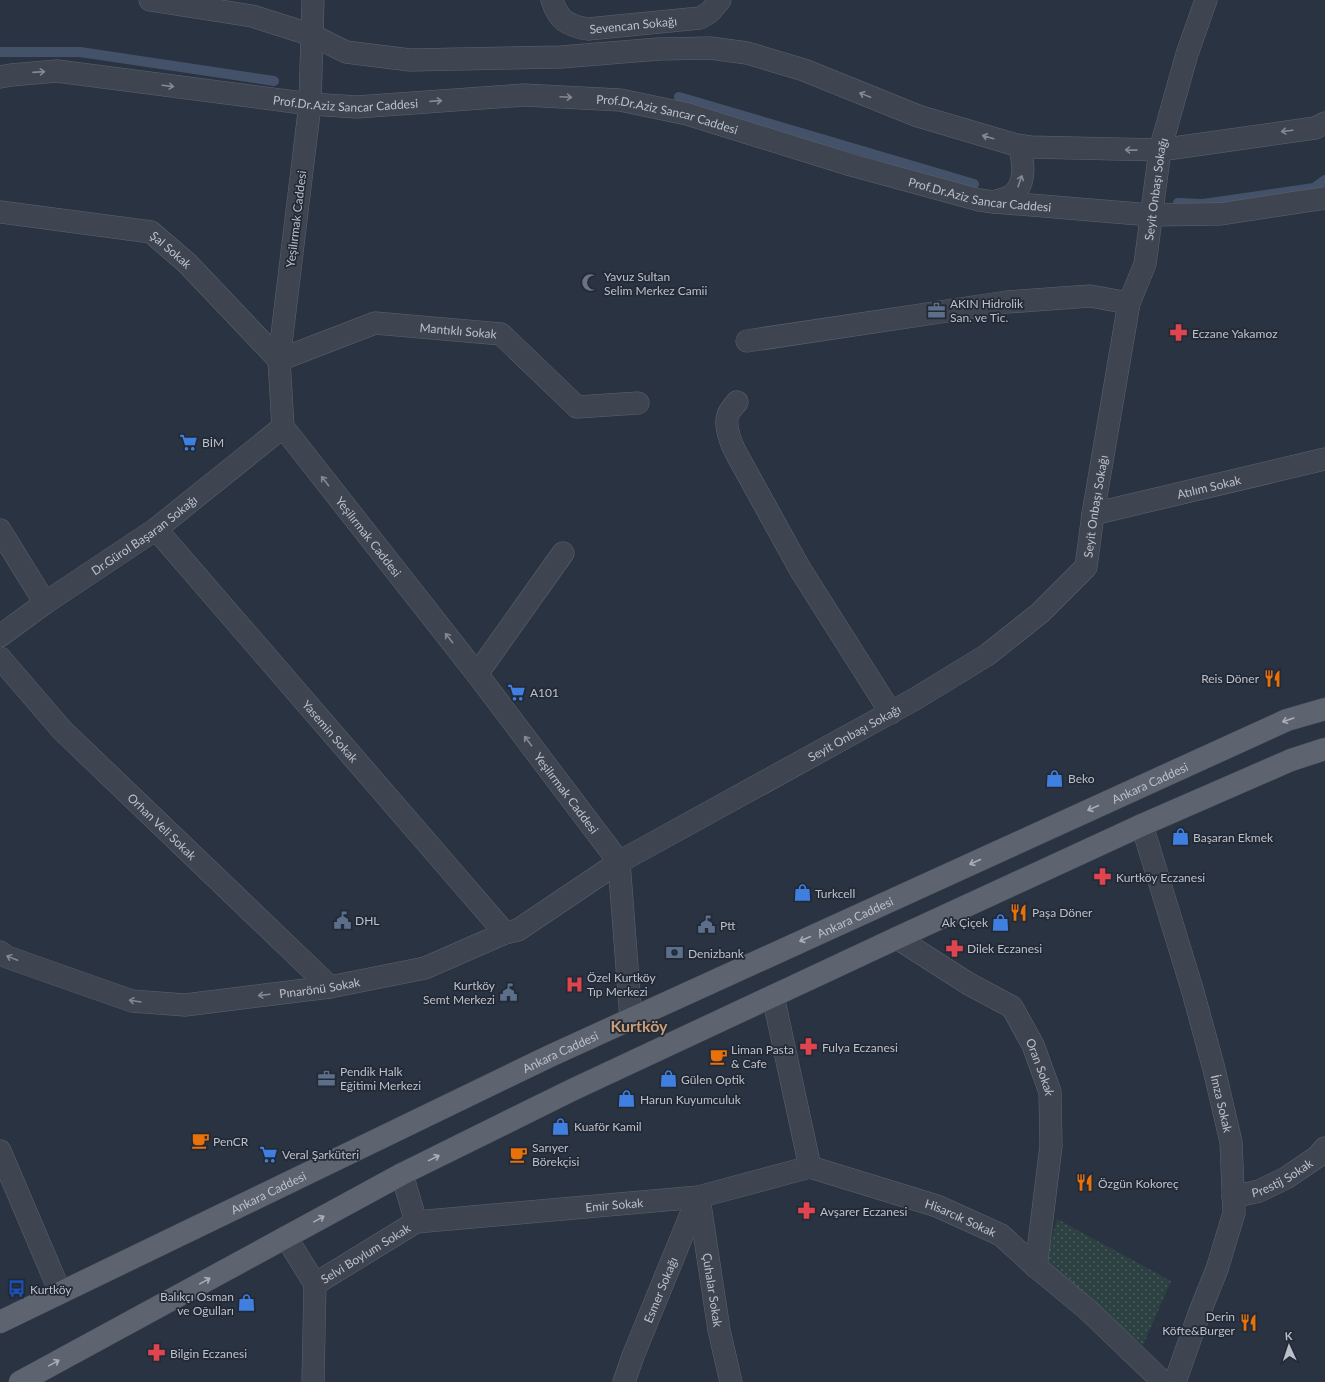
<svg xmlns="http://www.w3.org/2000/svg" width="1325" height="1382" viewBox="0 0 1325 1382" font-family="Lato,sans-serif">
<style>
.park{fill:url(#park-dots)}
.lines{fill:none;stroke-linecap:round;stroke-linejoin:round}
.stream{stroke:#445269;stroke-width:10}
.minor-casing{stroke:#5c636e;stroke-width:23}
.major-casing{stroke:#484e5a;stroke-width:23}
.minor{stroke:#3e4551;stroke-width:22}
.major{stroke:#5d6470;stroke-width:22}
.oneway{stroke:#838994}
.oneway2{stroke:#a8aeb9}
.labels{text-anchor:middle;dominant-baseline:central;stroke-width:3.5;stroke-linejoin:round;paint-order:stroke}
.street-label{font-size:12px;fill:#bbc1cb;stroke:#232a36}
.poi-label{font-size:12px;fill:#bbc1cb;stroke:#232a36;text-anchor:start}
.district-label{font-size:16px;font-weight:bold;fill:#cb9e76;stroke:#232a36}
</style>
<defs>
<pattern id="park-dots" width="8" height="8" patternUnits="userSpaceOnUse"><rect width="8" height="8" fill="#2d4143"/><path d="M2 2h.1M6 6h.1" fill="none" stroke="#4a5b5d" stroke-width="1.8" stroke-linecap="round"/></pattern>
</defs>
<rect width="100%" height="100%" fill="#2a3341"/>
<path class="park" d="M 1057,1219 L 1171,1281 L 1143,1345 L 1044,1268 Z"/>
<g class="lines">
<path class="stream" d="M 0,52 L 80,52 L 274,81
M 679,97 L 974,184
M 1178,203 L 1203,204 L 1314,188 L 1325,180"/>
<defs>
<g id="minor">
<path d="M 150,0 L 252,16 L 312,35 L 346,52 L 410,60 L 561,57 L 659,49 L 710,48 L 747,53 L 804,70 L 918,116 L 1016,145 L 1030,147 L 1160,150 L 1315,128 L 1325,123"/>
<path id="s1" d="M 313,0 L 310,104 L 279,360 L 283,427 L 477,674 L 619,862 L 631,1019"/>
<path id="s2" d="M 552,0 C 558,20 568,26 588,29 L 700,18 L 710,12 L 720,0"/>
<path id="s3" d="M 0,77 L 11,75 L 57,71 L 310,104 L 357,107 L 524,95 L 620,100 L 687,114 L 851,165 L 979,200 L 994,202 L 1151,215 L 1221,214 L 1325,198"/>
<path d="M 994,202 C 999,200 1004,199 1009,197 C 1027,187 1024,162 1019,146"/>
<path id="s4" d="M 0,212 L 151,232 L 187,263 L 279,360 L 375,323 L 501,334 L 577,407 L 638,403"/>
<path d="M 747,341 L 1007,302 L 1090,296 L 1129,303"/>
<path d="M 737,402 C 734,406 729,411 728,415 C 724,425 731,444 736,453 L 800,569 L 891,713"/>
<path id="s5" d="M 1093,514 L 1325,459"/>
<path id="s6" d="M 156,529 L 505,933"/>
<path d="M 0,530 L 45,603"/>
<path id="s7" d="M 0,636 L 45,603 L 156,529 L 283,427"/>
<path id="s8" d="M 0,658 L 62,730 L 330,987"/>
<path d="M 477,674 L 563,553"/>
<path id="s9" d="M 1142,825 L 1193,992 L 1214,1069 L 1231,1142 L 1234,1213 L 1217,1269 L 1199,1314 L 1175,1382"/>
<path id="s10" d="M 897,938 L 969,984 L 1012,1007 L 1033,1045 L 1050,1092 L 1051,1146 L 1036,1267"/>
<path id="s11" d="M 0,952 L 7,957 L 132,1001 L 185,1005 L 330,987 L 425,968 L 505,933 L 518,930 L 619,862 L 915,699 L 987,655 L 1040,613 L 1086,567 L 1093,514 L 1129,303 L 1145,264 L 1160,150 L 1187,54 L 1206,0"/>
<path id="s12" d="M 773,996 L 810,1167 L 937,1206 L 1001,1235 L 1036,1267 L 1088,1310 L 1163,1382"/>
<path d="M 0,1151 L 60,1292"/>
<path id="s13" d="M 1233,1197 L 1259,1191 L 1286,1178 L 1317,1157 L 1325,1148"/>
<path id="s14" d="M 699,1198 L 719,1330 L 731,1382"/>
<path id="s15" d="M 416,1222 L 698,1197 L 810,1167"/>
<path d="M 286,1237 L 315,1284"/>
<path id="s16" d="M 313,1382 L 315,1284 L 416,1222 L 402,1174"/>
<path id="s17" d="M 624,1382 L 633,1356 L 698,1197"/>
</g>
<g id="major">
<path id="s18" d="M 0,1322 L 550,1056 L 631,1019 L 1287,720 L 1325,709"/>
<path d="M 20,1382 L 402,1174 L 572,1090 L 897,938 L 1142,825 L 1291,760 L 1325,749"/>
</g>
</defs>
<use href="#minor" class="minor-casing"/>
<use href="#major" class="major-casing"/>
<use href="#minor" class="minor"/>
<use href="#major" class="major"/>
</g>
<defs><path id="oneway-shaft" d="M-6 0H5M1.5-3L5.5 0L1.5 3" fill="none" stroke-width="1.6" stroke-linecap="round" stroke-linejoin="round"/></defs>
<g class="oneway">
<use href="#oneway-shaft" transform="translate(39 72) rotate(-4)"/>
<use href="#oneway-shaft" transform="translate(168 86) rotate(7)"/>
<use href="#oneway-shaft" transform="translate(865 95) rotate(-158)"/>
<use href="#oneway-shaft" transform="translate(566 97) rotate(3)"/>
<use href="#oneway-shaft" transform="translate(436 101) rotate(-4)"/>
<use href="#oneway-shaft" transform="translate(1287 131) rotate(173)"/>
<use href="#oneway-shaft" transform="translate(988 137) rotate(-164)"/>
<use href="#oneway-shaft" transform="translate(1131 150) rotate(-179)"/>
<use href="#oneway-shaft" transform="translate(1020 181) rotate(-71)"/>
<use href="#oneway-shaft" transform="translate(325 481) rotate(-128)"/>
<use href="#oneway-shaft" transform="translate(449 638) rotate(-128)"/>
<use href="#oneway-shaft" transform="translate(528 741) rotate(-127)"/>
<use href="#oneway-shaft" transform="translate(12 958) rotate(-158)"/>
<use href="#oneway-shaft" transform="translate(264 995) rotate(173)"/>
<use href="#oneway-shaft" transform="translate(135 1001) rotate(-171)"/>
</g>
<g class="oneway2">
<use href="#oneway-shaft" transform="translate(1288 720) rotate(161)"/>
<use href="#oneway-shaft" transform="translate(1093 808) rotate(156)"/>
<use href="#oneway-shaft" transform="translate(975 862) rotate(156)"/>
<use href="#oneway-shaft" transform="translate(805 939) rotate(156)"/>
<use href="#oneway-shaft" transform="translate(434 1158) rotate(-26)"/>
<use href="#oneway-shaft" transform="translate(319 1219) rotate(-29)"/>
<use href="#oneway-shaft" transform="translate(205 1281) rotate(-29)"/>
<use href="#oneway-shaft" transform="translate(54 1363) rotate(-29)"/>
</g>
<defs>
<symbol id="mosque-bare" viewBox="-9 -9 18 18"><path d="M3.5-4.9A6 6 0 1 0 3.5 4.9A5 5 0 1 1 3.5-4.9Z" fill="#6b7280" stroke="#232a36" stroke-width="2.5" paint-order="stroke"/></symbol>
<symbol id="office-bare" viewBox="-9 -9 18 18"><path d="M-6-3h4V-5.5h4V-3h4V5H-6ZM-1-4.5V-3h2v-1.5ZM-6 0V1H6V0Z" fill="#5c6f8a" stroke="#232a36" stroke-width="2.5" paint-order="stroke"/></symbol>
<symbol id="pharmacy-bare" viewBox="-9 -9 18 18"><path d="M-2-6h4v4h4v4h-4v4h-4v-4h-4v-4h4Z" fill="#e0444e" stroke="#232a36" stroke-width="2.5" paint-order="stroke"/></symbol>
<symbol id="supermarket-bare" viewBox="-9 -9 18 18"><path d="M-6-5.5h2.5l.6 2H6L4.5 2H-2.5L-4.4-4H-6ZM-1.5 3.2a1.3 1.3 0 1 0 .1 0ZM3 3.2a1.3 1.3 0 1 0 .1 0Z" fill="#3f7fe0" stroke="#232a36" stroke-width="2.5" paint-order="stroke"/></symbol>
<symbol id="restaurant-bare" viewBox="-9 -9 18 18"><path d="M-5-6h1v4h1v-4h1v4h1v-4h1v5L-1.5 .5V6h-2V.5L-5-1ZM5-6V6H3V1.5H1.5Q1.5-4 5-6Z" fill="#e8710a" stroke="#232a36" stroke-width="2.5" paint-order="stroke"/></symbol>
<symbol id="shop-bare" viewBox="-9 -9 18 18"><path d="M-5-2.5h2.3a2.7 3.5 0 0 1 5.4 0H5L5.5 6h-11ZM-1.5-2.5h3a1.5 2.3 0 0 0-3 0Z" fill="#3f7fe0" stroke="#232a36" stroke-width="2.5" paint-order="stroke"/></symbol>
<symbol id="civic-bare" viewBox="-9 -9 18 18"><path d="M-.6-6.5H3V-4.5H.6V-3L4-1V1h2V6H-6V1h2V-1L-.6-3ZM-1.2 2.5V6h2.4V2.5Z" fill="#5c6f8a" stroke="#232a36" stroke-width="2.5" paint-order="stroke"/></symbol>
<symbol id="bank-bare" viewBox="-9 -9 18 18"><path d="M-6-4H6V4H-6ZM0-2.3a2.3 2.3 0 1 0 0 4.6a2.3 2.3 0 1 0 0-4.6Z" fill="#5c6f8a" stroke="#232a36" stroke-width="2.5" paint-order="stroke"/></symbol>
<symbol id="hospital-bare" viewBox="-9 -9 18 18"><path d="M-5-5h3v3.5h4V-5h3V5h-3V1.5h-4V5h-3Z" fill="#e0444e" stroke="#232a36" stroke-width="2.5" paint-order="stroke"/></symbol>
<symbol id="cafe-bare" viewBox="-9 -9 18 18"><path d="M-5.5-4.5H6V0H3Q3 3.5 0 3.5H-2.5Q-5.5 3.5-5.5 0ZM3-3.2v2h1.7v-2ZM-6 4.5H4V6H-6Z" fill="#e8710a" stroke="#232a36" stroke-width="2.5" paint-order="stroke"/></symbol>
<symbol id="bus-bare" viewBox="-9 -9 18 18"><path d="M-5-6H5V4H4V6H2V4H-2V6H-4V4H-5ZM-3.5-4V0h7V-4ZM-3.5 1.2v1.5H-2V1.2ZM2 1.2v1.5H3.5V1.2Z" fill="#1a4fb4" stroke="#232a36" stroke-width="2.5" paint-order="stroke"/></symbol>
</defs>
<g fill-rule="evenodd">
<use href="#mosque-bare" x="578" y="270" width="25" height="25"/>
<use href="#office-bare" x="924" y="298" width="25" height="25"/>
<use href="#pharmacy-bare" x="1166" y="320" width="25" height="25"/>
<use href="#supermarket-bare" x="176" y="430" width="25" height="25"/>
<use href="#restaurant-bare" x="1260" y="666" width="25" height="25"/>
<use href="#supermarket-bare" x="504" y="680" width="25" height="25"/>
<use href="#shop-bare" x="1042" y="766" width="25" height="25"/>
<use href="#shop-bare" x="1168" y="824" width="25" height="25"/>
<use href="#pharmacy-bare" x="1090" y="864" width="25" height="25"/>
<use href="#shop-bare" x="790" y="880" width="25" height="25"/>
<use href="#restaurant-bare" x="1006" y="900" width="25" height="25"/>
<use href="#civic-bare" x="330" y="908" width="25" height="25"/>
<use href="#shop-bare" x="988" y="910" width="25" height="25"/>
<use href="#civic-bare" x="694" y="912" width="25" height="25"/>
<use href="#pharmacy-bare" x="942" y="936" width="25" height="25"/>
<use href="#bank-bare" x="662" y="940" width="25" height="25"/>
<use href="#hospital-bare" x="562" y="972" width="25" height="25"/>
<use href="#civic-bare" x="496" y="980" width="25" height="25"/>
<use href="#pharmacy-bare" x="796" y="1034" width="25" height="25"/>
<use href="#cafe-bare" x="706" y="1044" width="25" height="25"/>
<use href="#office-bare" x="314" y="1066" width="25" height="25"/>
<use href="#shop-bare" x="656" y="1066" width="25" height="25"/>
<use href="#shop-bare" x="614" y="1086" width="25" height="25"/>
<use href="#shop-bare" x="548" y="1114" width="25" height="25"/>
<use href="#cafe-bare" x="188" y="1128" width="25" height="25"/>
<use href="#supermarket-bare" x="256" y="1142" width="25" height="25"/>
<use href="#cafe-bare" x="506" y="1142" width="25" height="25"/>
<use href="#restaurant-bare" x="1072" y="1170" width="25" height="25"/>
<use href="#pharmacy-bare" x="794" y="1198" width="25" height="25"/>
<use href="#bus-bare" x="4" y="1276" width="25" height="25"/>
<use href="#shop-bare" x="234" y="1290" width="25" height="25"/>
<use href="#restaurant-bare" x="1236" y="1310" width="25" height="25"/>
<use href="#pharmacy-bare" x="144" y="1340" width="25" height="25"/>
</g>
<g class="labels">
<g class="street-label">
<text stroke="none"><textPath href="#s2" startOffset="95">Sevencan Sokağı</textPath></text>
<text stroke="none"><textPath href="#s3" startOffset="348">Prof.Dr.Aziz Sancar Caddesi</textPath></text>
<text stroke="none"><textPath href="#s3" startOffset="672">Prof.Dr.Aziz Sancar Caddesi</textPath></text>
<text stroke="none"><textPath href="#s11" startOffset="1600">Seyit Onbaşı Sokağı</textPath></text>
<text stroke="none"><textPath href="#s3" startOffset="996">Prof.Dr.Aziz Sancar Caddesi</textPath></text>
<text transform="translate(296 219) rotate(-83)">Yeşilırmak Caddesi</text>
<text stroke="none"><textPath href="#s4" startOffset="179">Şal Sokak</textPath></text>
<text stroke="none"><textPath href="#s4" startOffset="520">Mantıklı Sokak</textPath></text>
<text stroke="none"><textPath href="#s5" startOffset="119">Atılım Sokak</textPath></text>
<text stroke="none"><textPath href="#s11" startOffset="1276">Seyit Onbaşı Sokağı</textPath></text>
<text stroke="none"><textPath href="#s7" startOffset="176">Dr.Gürol Başaran Sokağı</textPath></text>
<text stroke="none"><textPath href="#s1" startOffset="568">Yeşilırmak Caddesi</textPath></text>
<text stroke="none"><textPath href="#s6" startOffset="267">Yasemin Sokak</textPath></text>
<text stroke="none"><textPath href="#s11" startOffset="928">Seyit Onbaşı Sokağı</textPath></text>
<text stroke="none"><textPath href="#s18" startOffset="1270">Ankara Caddesi</textPath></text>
<text stroke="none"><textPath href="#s1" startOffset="892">Yeşilırmak Caddesi</textPath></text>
<text stroke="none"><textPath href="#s8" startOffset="234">Orhan Veli Sokak</textPath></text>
<text stroke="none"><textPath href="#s18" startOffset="946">Ankara Caddesi</textPath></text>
<text stroke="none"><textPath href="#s11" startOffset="330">Pınarönü Sokak</textPath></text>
<text stroke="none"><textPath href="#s18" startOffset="622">Ankara Caddesi</textPath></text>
<text stroke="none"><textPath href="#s10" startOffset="201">Oran Sokak</textPath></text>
<text stroke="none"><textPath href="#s9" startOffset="290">İmza Sokak</textPath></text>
<text stroke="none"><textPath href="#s13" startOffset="53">Prestij Sokak</textPath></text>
<text stroke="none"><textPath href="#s18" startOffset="298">Ankara Caddesi</textPath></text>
<text stroke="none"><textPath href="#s15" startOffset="199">Emir Sokak</textPath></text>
<text stroke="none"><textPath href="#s12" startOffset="334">Hisarcık Sokak</textPath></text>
<text stroke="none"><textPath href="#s16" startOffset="157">Selvi Boylum Sokak</textPath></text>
<text stroke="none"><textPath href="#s17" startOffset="99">Esmer Sokağı</textPath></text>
<text stroke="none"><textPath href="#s14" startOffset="93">Çuhalar Sokak</textPath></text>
</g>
<g class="poi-label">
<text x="604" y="276">Yavuz Sultan<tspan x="604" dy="14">Selim Merkez Camii</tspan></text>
<text x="950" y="303">AKIN Hidrolik<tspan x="950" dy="14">San. ve Tic.</tspan></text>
<text x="1192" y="333">Eczane Yakamoz</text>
<text x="202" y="442">BİM</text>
<text x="1259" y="678" text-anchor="end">Reis Döner</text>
<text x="530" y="692">A101</text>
<text x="1068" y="778">Beko</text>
<text x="1193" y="837">Başaran Ekmek</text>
<text x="1116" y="877">Kurtköy Eczanesi</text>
<text x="815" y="893">Turkcell</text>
<text x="1032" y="912">Paşa Döner</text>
<text x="355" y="920">DHL</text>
<text x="988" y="922" text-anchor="end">Ak Çiçek</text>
<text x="720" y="925">Ptt</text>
<text x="967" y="948">Dilek Eczanesi</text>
<text x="688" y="953">Denizbank</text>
<text x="587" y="977">Özel Kurtköy<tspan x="587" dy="14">Tıp Merkezi</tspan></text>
<text x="495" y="985" text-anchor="end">Kurtköy<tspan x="495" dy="14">Semt Merkezi</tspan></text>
<text x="822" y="1047">Fulya Eczanesi</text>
<text x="731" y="1049">Liman Pasta<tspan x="731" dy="14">&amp; Cafe</tspan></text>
<text x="340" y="1071">Pendik Halk<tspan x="340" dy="14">Eğitimi Merkezi</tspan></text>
<text x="681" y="1079">Gülen Optik</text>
<text x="640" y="1099">Harun Kuyumculuk</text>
<text x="574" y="1126">Kuaför Kamil</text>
<text x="213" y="1141">PenCR</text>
<text x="532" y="1147">Sarıyer<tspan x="532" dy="14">Börekçisi</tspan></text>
<text x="282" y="1154">Veral Şarküteri</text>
<text x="1098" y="1183">Özgün Kokoreç</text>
<text x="820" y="1211">Avşarer Eczanesi</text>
<text x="30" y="1289">Kurtköy</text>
<text x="234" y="1296" text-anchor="end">Balıkçı Osman<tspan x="234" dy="14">ve Oğulları</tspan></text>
<text x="1235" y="1316" text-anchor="end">Derin<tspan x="1235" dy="14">Köfte&amp;Burger</tspan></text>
<text x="170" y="1353">Bilgin Eczanesi</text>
</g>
<g class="district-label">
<text x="639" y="1025">Kurtköy</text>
</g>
</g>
<g transform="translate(1289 1346) rotate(357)" stroke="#232a36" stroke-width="3" paint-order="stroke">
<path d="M0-3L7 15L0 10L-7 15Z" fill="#bbc1cb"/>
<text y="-6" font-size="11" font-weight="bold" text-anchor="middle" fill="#bbc1cb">K</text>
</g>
</svg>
